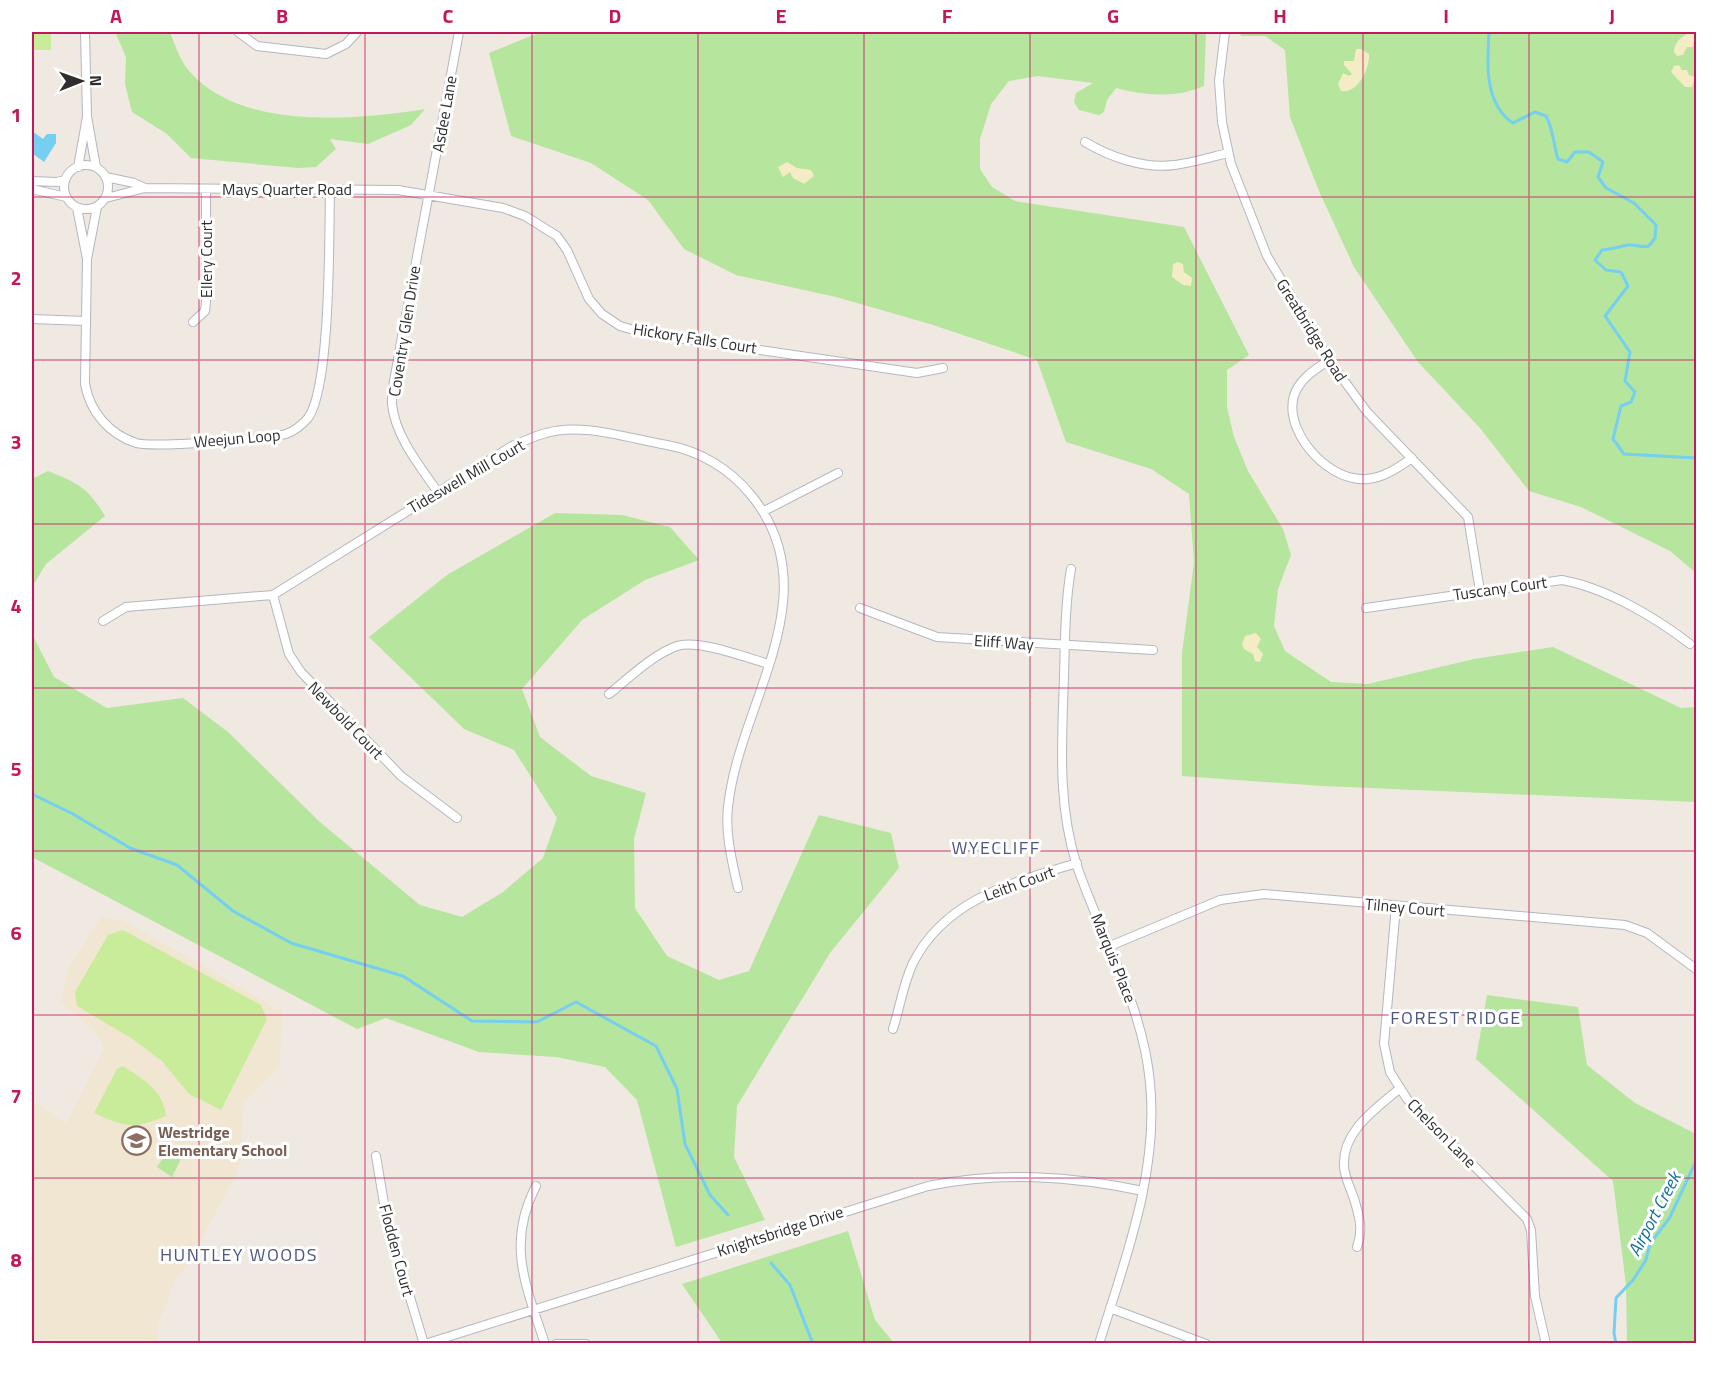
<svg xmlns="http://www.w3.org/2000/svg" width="1728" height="1375" viewBox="0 0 1728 1375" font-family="'Titillium Web',sans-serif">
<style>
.education{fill:#f0e6d1}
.green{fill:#b6e59e}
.sand{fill:#f3ecc5}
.pitch{fill:#c9ec9a}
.water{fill:#75cff0}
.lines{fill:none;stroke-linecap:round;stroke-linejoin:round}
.stream{stroke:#75cff0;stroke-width:3}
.minor-casing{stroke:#b4b7c1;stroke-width:10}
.minor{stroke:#fff;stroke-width:8}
.grid{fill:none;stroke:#c2185b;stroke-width:1.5;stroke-opacity:0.55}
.labels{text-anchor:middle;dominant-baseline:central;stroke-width:6;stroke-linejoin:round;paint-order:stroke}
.street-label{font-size:16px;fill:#2e2e2e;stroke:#fff}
.education-label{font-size:16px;font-weight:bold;fill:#785e54;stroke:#fff;text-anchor:start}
.neighbourhood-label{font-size:18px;letter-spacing:1.5px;fill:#4d5680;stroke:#fff}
.water-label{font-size:18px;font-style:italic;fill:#0d6fa3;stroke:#fff}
.neatline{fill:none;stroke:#c2185b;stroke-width:2}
.grid-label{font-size:20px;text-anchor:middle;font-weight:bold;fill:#c2185b}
</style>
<rect width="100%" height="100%" fill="#efe9e1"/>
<path class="education" d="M 101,917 L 124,921 L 283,1012 L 279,1067 L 244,1102 L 241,1159 L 236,1174 L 190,1261 L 175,1280 L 158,1324 L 158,1343 L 55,1343 L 32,1336 L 32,1100 L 66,1124 L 104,1048 L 92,1028 L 61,1002 L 68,969 Z"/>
<path class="green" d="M 115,32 L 170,32 C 175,45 180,61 190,72 C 242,131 356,120 425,109 L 411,125 L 368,144 L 330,139 L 336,149 L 316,167 L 298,168 L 191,158 L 167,134 L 132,112 L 125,84 L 126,57 Z
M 541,32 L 1206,32 L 1204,86 C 1177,98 1145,96 1116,88 L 1107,100 L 1104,112 L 1099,115 L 1079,110 L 1074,102 L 1076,93 L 1093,83 L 1038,76 L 1009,81 L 991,104 L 980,139 L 980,169 L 992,187 L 1015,201 L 1184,227 L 1249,355 L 1227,370 L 1227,407 L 1234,437 L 1248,471 L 1283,529 L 1291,555 L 1278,589 L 1274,626 L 1285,651 L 1331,682 L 1368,684 L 1474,659 L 1553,647 L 1681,708 L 1696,707 L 1696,802 L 1323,786 L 1182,776 L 1182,653 L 1194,562 L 1189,494 L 1151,469 L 1066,442 L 1037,360 L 930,324 L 836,297 L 736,275 L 684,249 L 648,200 L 591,163 L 511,136 L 489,53 Z
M 1237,32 L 1696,32 L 1696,573 L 1670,551 L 1581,507 L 1529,491 L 1480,428 L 1418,362 L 1354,267 L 1319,191 L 1290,117 L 1285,50 L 1265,36 L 1242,36 Z
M 48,471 C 78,483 88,488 105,516 L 46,564 L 32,587 L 32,479 Z
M 555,513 L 622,515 L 670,527 L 699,560 L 645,580 L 582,620 L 522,689 L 540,737 L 591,776 L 646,793 L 634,839 L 635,908 L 667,956 L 719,980 L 749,971 L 819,815 L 891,833 L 899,868 L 830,953 L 737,1106 L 734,1157 L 765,1220 L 676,1247 L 637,1100 L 605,1067 L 556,1057 L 479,1052 L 386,1018 L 357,1029 L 32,857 L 32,634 L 54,677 L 107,708 L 183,698 L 228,732 L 321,823 L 420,905 L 462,917 L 503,892 L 543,858 L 557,818 L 514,750 L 464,729 L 369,637 L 447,575 Z
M 1487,995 L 1578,1007 L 1587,1065 L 1635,1103 L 1696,1134 L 1696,1343 L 1627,1343 L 1626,1285 L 1613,1181 L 1476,1059 Z
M 168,1151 L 181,1159 L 172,1177 L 157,1167 Z
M 848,1231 L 875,1320 L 894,1343 L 722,1343 L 682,1284 Z"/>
<path class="sand" d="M 1696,32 L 1693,47 L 1687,47 L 1683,55 L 1677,56 L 1674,52 C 1674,41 1685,33 1696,32 Z
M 1356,49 L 1361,49 L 1369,54 C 1370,68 1358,94 1341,91 L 1338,84 L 1343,73 L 1349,76 L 1352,74 L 1344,65 L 1344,61 L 1354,61 Z
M 1679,65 L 1682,70 L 1687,70 L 1689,75 L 1695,77 L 1692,87 L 1685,87 L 1671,72 L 1674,66 Z
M 787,162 L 797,168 L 811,170 L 814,176 L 804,184 L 793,178 L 790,172 L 783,177 L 778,167 Z
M 1178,262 L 1183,264 L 1184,272 L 1192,278 L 1191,286 L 1183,285 L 1172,277 L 1173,264 Z
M 1256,633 L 1261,639 L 1257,647 L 1263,654 L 1260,662 L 1255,661 L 1253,654 L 1244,649 L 1242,644 L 1245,636 Z"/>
<path class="pitch" d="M 32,32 L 51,32 L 51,50 L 32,50 Z
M 123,930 L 261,1005 L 267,1019 L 221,1110 L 189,1094 L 162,1061 L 131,1038 L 77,1006 L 75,992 L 108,935 Z
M 123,1066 C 144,1080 163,1090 166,1116 C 134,1129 126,1128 94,1113 L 117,1069 Z"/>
<path class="water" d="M 32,131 L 43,139 L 47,134 L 56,134 L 56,143 L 44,162 L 32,153 Z"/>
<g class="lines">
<path class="stream" d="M 1489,32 C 1487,62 1484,104 1513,123 L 1535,112 L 1546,116 C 1554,131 1553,143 1558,159 L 1567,162 L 1575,152 L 1589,152 L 1603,162 L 1598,177 L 1606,188 L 1634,203 L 1656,225 L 1655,238 L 1649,246 C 1642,248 1634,244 1628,245 C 1619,247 1612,249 1602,250 L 1595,260 L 1606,270 L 1621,272 L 1628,286 L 1605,316 L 1630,352 L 1625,381 L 1635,392 L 1631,402 L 1621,406 L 1613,439 L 1624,454 L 1696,458
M 32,794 L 73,814 L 130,848 L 177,865 L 233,911 L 291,943 L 403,976 L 472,1021 L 537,1022 L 576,1002 L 656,1046 L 677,1089 L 685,1144 L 710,1195 L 728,1215
M 771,1263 L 790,1285 L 813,1344
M 1616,1344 L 1614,1333 L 1616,1298 L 1633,1280 L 1646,1260 L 1650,1244 L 1670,1217 L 1696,1161"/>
<defs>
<path id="minor" d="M 85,32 L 87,117
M 238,32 L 257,46 L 326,54 L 346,44 L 357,32
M 1225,32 L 1219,81 L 1222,122 L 1231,164 L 1267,256 L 1329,360 L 1367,412 L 1468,517 L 1480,591
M 1085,142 C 1110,157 1144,169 1174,165 C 1192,163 1211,157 1228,153
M64 187a22 22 0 1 1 44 0a22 22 0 1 1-44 0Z
M 78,167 L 87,117 L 96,167
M 32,181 L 57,182 L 65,180
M 145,188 L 398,190 L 503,208 L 525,216 L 557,236 L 567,250 L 589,299 L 602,314 L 620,326 L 644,333 L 917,373 L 943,368
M 32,189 L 66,197
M 106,198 L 145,188 L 134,183 L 106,177
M 77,208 L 87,259 L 97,207
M 87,259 L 85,384 C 90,412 109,434 136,443 C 153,448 267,439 286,434 C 294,431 302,425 308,418 C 331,387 329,233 330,189
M 32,319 L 85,321
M 193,322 L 205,311 L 206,302 L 206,189
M 1329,360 C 1318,368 1305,375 1298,387 C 1277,421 1319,472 1353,478 C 1375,483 1394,471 1412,458
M 437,491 C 420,466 395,436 392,404 C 391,388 397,369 399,353 L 459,32
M 764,511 L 838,473
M 1071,569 C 1065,604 1065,641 1064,677 C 1062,741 1057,804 1077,866 C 1102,939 1143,1005 1150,1083 C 1159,1173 1125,1259 1099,1344
M 273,595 L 289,654 L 301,672 L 401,776 L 457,818
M 860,608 L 937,637 L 1153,650
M 1366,608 L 1562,580 C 1606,588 1655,617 1690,644
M 103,621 L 126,607 L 273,595 L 512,446 C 523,442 534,436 546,433 C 583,422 630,439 667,445 C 700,451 730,469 751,495 C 832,594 739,702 728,807 C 725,834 732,861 738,888
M 609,694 C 629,678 652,655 677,646 C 698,639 747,658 769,664
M 1396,906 L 1384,1044 L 1390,1072 L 1407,1099 L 1527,1219 L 1531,1230 L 1535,1296 L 1546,1344
M 1110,946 L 1220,900 L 1264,894 L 1625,925 L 1647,933 L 1696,969
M 893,1029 C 900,1007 903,984 913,963 C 945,899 1014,882 1077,863
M 376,1156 L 387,1221 L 424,1344
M 536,1186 C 506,1244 526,1286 545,1344
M 1357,1247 C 1363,1231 1360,1219 1355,1202 C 1352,1191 1344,1177 1344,1166 C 1342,1131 1376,1109 1399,1089
M 1110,1308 L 1206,1344
M 425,1344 L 928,1186 C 1001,1171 1071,1176 1143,1191
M 556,1344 L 586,1344"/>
</defs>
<use href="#minor" class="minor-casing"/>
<use href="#minor" class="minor"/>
</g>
<path class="grid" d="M 199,32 L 199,1344M 365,32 L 365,1344M 532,32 L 532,1344M 698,32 L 698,1344M 864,32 L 864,1344M 1030,32 L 1030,1344M 1196,32 L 1196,1344M 1363,32 L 1363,1344M 1529,32 L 1529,1344M 32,197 L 1696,197M 32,360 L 1696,360M 32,524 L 1696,524M 32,688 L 1696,688M 32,851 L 1696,851M 32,1015 L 1696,1015M 32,1178 L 1696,1178"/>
<defs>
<symbol id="school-ring" viewBox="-11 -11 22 22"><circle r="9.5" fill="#fff" stroke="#8d6e63" stroke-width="1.5"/><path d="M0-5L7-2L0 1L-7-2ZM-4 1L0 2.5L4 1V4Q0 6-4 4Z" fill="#8d6e63"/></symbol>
</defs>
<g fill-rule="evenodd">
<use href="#school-ring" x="120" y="1124" width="33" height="33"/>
</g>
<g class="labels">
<g class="street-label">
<text transform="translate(444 114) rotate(-80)">Asdee Lane</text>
<text x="287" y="189">Mays Quarter Road</text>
<text transform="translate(206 259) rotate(-90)">Ellery Court</text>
<text transform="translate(1312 330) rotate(58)">Greatbridge Road</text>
<text transform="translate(404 331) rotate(-81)">Coventry Glen Drive</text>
<text transform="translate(695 338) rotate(9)">Hickory Falls Court</text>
<text transform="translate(237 438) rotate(-5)">Weejun Loop</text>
<text transform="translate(466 476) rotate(-30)">Tideswell Mill Court</text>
<text transform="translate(1500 588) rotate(-8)">Tuscany Court</text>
<text transform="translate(1004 642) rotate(4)">Eliff Way</text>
<text transform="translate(346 720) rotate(46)">Newbold Court</text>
<text transform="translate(1019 883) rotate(-20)">Leith Court</text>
<text transform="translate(1405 907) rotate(5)">Tilney Court</text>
<text transform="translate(1114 958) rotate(68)">Marquis Place</text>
<text transform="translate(1442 1133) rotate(45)">Chelson Lane</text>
<text transform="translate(780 1231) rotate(-18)">Knightsbridge Drive</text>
<text transform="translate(397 1250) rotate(75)">Flodden Court</text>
</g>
<g class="education-label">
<text x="158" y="1132">Westridge<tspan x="158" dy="18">Elementary School</tspan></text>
</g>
<g class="neighbourhood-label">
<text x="996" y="847">WYECLIFF</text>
<text x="1456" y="1017">FOREST RIDGE</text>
<text x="239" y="1254">HUNTLEY WOODS</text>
</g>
<g class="water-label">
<text transform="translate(1654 1214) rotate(-62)">Airport Creek</text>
</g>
</g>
<rect width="1728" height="1375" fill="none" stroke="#ffffff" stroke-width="66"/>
<g transform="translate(81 81) rotate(89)" stroke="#ffffff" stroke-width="4.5" paint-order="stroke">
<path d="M0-4.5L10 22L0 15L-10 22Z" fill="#2e2e2e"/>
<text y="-9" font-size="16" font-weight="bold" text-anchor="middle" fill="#2e2e2e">N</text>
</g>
<rect x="33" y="33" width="1662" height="1309" class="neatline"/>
<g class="grid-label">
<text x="116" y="23">A</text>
<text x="282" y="23">B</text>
<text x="448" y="23">C</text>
<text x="615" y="23">D</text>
<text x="781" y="23">E</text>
<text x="947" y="23">F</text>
<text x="1113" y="23">G</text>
<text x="1280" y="23">H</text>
<text x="1446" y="23">I</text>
<text x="1612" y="23">J</text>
<text x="16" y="122">1</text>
<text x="16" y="285">2</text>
<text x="16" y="449">3</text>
<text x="16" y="613">4</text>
<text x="16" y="776">5</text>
<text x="16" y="940">6</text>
<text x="16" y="1103">7</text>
<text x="16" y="1267">8</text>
</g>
</svg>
